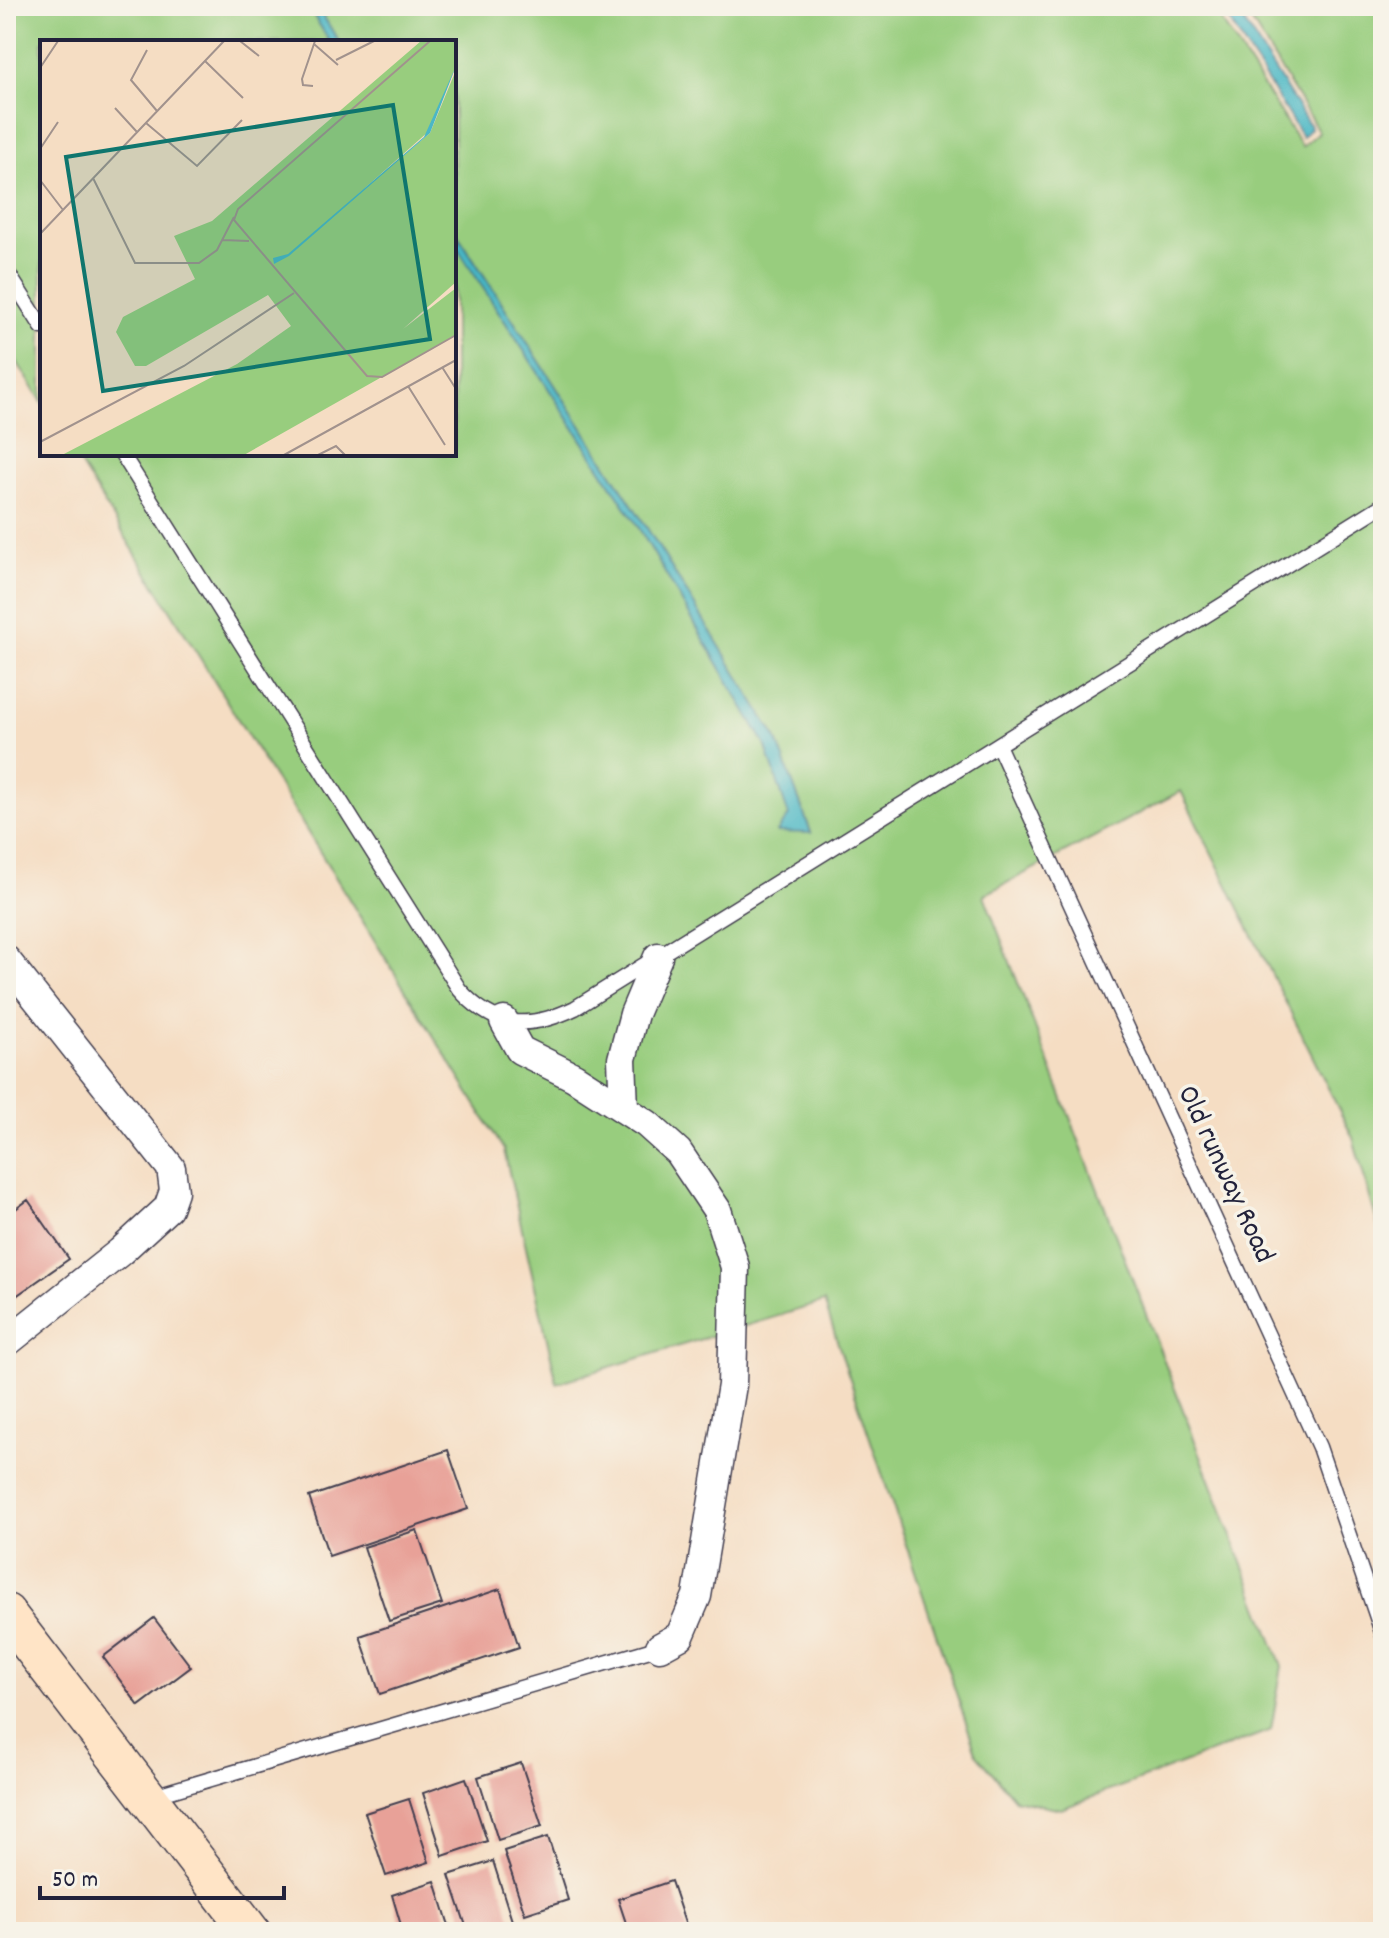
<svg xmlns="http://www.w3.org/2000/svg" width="1389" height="1938" viewBox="0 0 1389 1938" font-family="Dekko,sans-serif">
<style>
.green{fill:#98cd7e;stroke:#5d785c;stroke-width:2}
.water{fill:#4ab7c5;stroke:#366c80;stroke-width:2}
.building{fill:#e8a198}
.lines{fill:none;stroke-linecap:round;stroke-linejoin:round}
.service-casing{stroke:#423e4f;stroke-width:17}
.minor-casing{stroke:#423e4f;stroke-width:31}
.secondary-casing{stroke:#423e4f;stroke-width:41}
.service{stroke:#fff;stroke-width:14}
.minor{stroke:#fff;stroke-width:28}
.secondary{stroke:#ffe4c6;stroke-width:38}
.labels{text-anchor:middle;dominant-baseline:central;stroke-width:7;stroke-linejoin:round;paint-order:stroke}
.street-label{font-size:30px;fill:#22223b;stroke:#f7f3e8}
.inset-road{fill:none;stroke:#a1928d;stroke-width:2}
.view{fill:#0f766e;fill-opacity:0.15;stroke:#0f766e;stroke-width:4}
.inset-edge{fill:none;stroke:#22223b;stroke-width:4}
</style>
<rect width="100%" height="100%" fill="#f7f3e8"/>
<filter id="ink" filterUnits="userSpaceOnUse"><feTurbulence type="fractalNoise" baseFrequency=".0125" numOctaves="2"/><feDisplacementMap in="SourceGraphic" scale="16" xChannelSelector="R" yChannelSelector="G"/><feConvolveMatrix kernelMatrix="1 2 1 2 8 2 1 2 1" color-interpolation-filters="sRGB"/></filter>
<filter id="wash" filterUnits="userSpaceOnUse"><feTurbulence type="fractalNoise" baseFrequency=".006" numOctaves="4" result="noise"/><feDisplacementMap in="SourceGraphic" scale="32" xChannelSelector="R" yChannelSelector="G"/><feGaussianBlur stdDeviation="1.8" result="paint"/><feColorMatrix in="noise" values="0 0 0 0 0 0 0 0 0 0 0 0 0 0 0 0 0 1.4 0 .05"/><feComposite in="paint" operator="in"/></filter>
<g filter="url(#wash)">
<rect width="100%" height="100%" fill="#f5ddc3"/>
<path class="green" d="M 6,6 L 308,6 L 330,42 L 42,42 L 42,402 L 6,344 Z
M 317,6 L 1212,6 L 1302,147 L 1319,132 L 1242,6 L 1383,6 L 1383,1243 L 1353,1138 L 1181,791 L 984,895 L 1282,1666 L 1271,1730 L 1061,1809 L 1015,1799 L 977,1755 L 824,1302 L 557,1383 L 504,1150 L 74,454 L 454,454 L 454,243 L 636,523 L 765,744 L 789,816 L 778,831 L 811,832 L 776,738 L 642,520 L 454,229 L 454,42 L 339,42 Z"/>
<path class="water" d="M 308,6 L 317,6 L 339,42 L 330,42 Z
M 1220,6 L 1234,6 L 1311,128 L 1302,137 Z
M 454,229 L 642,520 L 776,738 L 811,833 L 777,832 L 789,816 L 765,744 L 636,523 L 454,243 Z"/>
<g id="blocks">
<path class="building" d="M 28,1200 L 69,1259 L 6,1303 L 6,1216 Z
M 448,1450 L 468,1509 L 329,1556 L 309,1497 Z
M 417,1530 L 442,1604 L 389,1621 L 364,1547 Z
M 500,1589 L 519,1647 L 380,1694 L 360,1636 Z
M 154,1618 L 191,1667 L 139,1706 L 103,1657 Z
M 521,1763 L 542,1826 L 498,1840 L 478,1777 Z
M 466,1778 L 487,1841 L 443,1856 L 423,1793 Z
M 409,1799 L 429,1862 L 386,1876 L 365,1813 Z
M 548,1837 L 568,1900 L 525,1914 L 504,1851 Z
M 493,1861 L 513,1924 L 489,1932 L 468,1932 L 449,1875 Z
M 435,1881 L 451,1932 L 403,1932 L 392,1895 Z
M 671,1881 L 688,1932 L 629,1932 L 618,1899 Z"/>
</g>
</g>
<g filter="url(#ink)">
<use href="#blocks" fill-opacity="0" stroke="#423e4f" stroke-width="2"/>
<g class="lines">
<defs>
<path id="service" d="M 6,270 L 42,327
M 122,454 L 459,989 C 494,1029 529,1030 575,1008 L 1383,505
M 998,745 L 1319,1447 L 1383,1635
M 150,1797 L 660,1647"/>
<path id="minor" d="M 6,960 L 171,1168 L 174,1191 L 168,1208 L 120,1252 L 6,1343
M 504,1021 L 520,1050 L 574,1077 L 647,1124 L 678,1152 L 717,1210 L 735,1267 L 732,1385 L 697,1596 L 680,1636 L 660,1647
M 624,1109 L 622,1059 L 634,1014 L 658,957"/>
<path id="secondary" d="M 6,1613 L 251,1932"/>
</defs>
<use href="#service" class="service-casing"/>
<use href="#minor" class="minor-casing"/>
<use href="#secondary" class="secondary-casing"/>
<use href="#service" class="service"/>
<use href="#minor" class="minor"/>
<use href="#secondary" class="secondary"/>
</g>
</g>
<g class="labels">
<g class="street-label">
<text transform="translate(1224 1175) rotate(65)">Old runway Road</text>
</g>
</g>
<g transform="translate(40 40)">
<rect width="416" height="416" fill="#f5ddc3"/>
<path d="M 381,1 L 416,1 L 416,26 L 389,91 L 307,164 L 390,93 L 416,30 L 416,242 L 363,289 L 416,248 L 416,295 L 204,415 L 22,415 L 197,324 L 251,286 L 228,255 L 106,326 L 95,326 L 76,292 L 83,277 L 155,239 L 134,196 L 172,181 Z" fill="#98cd7e"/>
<path d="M 416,26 L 390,93 L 249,216 L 234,224 L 233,218 L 248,214 L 384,97 Z" fill="#4ab7c5"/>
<path class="inset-road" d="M 200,1 L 219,16M 390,1 L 198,169 L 194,180 L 327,336 L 342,337 L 416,295M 274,4 L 298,25M 107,10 L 91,40 L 117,71M 296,20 L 334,1M 165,21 L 203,58M 0,28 L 18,1M 273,46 L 263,45 L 262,39 L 275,1M 75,68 L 97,92M 106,83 L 157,126 L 202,80M 0,109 L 18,82M 53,138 L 95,223 L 159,223 L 177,210 L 194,177M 0,140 L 23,170M 0,194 L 184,1M 182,200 L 209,201M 402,327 L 416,349M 368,346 L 405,405M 0,402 L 144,326 L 254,253M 244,415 L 416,320M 278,415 L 296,406 L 305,415"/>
<path class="view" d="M 353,65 L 390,299 L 63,351 L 26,117 Z"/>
<rect width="416" height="416" class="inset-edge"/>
</g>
<rect width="1389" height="1938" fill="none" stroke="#f7f3e8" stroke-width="32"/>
<path d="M40 1886v12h244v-12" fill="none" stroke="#22223b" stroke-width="4"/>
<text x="52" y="1886" font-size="24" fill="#22223b" stroke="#f7f3e8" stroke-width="6" paint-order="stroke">50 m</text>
</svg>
